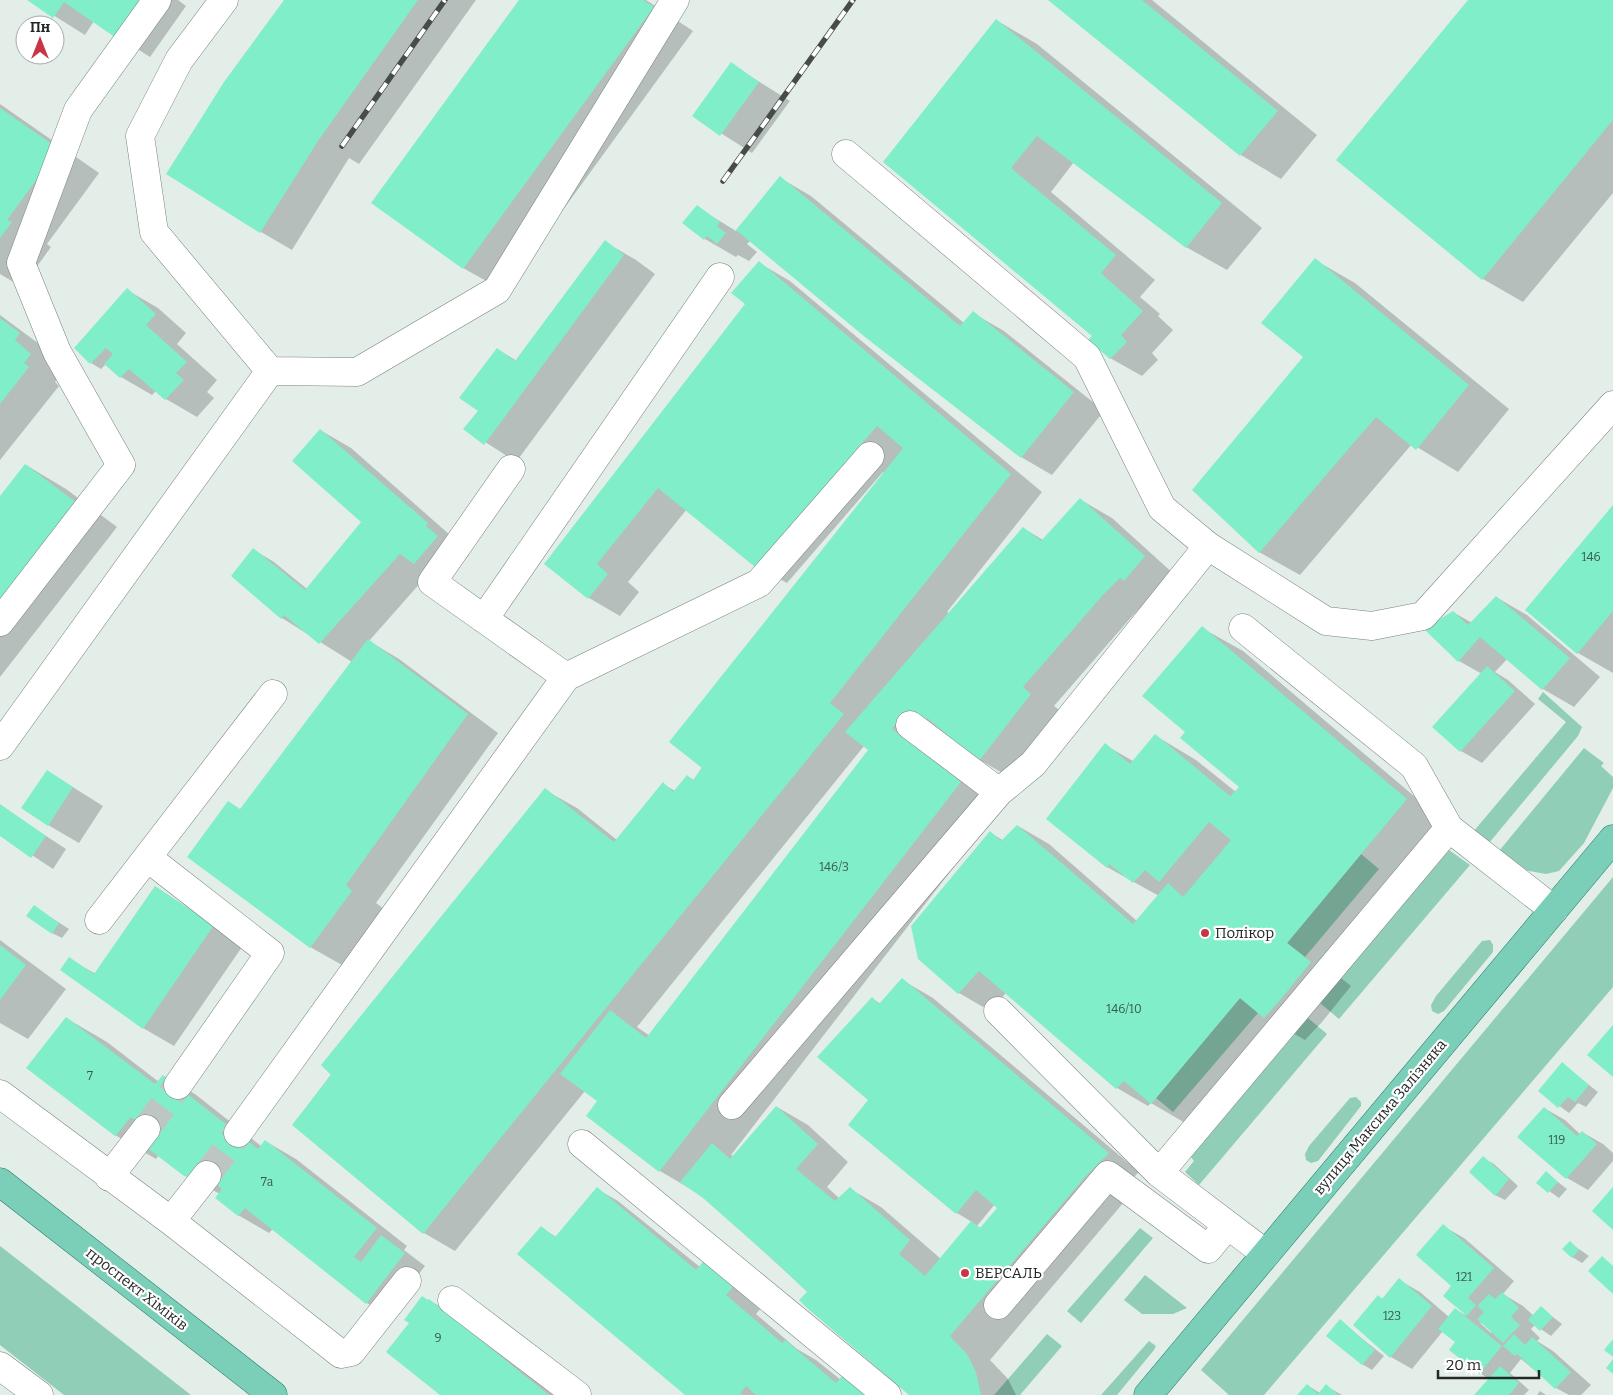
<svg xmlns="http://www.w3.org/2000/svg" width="1613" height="1395" viewBox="0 0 1613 1395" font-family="Bitter,serif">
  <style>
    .green { fill: #91ceb7 }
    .shadow { fill: #0003; fill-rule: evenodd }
    .building { fill: #80eec8 }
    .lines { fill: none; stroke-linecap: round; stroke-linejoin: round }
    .minor-tunnel { stroke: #bdc6c2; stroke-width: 28; stroke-dasharray: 28 14; stroke-linecap: butt }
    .minor-casing { stroke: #79827e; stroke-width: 29 }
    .major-casing { stroke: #237e66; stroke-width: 29 }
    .minor { stroke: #fff; stroke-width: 28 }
    .major { stroke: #7bceb8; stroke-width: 28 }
    .rail-casing { stroke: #474c49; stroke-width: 5.5 }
    .rail { stroke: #fff; stroke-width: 4; stroke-dasharray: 11; stroke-linecap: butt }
    .poi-dot { fill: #c63647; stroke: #fff; stroke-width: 2 }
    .labels { text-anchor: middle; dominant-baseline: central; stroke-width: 4.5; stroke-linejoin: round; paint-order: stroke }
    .number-label { font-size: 12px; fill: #3b5a4e }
    .poi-label { font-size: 15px; fill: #242826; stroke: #fff; text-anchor: start }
    .street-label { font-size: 15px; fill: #242826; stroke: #fff }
  </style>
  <rect width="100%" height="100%" fill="#e3eee9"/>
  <!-- green -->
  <path class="green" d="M 1543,692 L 1582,727 L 1578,736 L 1489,843 L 1473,832 L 1566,722 L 1538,699 Z
    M 1584,748 L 1604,763 L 1601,766 L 1613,777 L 1613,788 L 1584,843 L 1559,871 L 1546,874 L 1524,870 L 1499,851 Z
    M 1449,850 L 1470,865 L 1339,1019 L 1320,1003 Z
    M 1361,854 L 1379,869 L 1305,957 L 1287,943 Z
    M 1613,877 L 1613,987 L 1264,1395 L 1229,1395 L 1201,1370 Z
    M 1490,940 L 1493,945 L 1493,952 L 1444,1011 L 1438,1014 L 1432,1011 L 1431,1005 L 1436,996 L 1482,941 Z
    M 1240,998 L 1258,1013 L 1173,1112 L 1156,1098 Z
    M 1308,1018 L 1327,1034 L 1199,1185 L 1185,1172 L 1194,1161 L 1191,1157 Z
    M 1356,1097 L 1361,1102 L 1361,1106 L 1318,1161 L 1311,1163 L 1306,1160 L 1305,1154 L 1309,1146 L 1350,1098 Z
    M 1140,1228 L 1153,1238 L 1081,1323 L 1067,1311 Z
    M 0,1246 L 4,1249 L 191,1395 L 64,1395 L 0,1345 Z
    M 1145,1275 L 1187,1308 L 1173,1314 L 1142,1314 L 1124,1300 Z
    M 1047,1334 L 1062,1346 L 1020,1395 L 994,1395 Z
    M 1149,1341 L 1156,1346 L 1154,1350 L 1117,1395 L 1101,1395 Z"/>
  <!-- shadow -->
  <path class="shadow" d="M 29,0 L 178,0 L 186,6 L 150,57 L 94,21 L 85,35 Z
    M 285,0 L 476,0 L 359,164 L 349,158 L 292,250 L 261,232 Z
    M 521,0 L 646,0 L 693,31 L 504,291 L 463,268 Z
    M 1050,0 L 1152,0 L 1317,135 L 1281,179 L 1241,155 Z
    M 1469,0 L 1613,0 L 1613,193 L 1523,302 L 1483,279 L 1338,160 Z
    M 996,20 L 1037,44 L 1262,228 L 1227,270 L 1186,247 L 1074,162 L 1051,192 L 1155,280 L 1140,297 L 1160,314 L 1158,316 L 1173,330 L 1152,353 L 1158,360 L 1142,376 L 1110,358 L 1094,336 L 885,162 Z
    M 731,64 L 790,101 L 752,153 L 694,116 Z
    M 0,104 L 99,173 L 47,244 L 51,247 L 22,287 L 0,274 Z
    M 780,178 L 811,196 L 964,323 L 973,313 L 1004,331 L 1104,411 L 1052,475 L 1021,457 L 751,240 L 747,244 L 757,252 L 749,261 L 738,255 L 736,257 L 705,239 L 683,223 L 697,207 L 736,231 Z
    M 605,242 L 636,260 L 655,274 L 516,462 L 465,429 L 479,411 L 497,349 L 517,361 Z
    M 1315,260 L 1355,283 L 1509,409 L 1458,472 L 1412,444 L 1300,575 L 1259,552 L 1305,357 Z
    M 759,263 L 790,281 L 1042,492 L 947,612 L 949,613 L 1023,528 L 1043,540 L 1081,500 L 1112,518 L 1175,575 L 1134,614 L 1054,706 L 1062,712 L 1011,778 L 980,760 L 954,739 L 953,741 L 1001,806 L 731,1155 L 733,1156 L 777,1107 L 808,1125 L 848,1162 L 827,1187 L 839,1198 L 850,1189 L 881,1207 L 941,1259 L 972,1222 L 957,1213 L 850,1124 L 874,1105 L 873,999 L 881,1004 L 902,980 L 933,998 L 1139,1172 L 1116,1195 L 1124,1202 L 990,1360 L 1008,1379 L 1016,1395 L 911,1395 L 808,1292 L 704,1197 L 660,1171 L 588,1116 L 599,1101 L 585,1091 L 455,1251 L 424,1233 L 293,1125 L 545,790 L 577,808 L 617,840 L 663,784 L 675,791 L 687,776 L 694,780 L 885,474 L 883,472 L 787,583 L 756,566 L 687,509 L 628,582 L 639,592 L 620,616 L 589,598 L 545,564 L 747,304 ZM 864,746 L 870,750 L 650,1036 L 637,1027 ZM 995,1204 L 999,1208 L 981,1228 L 977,1226 Z
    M 127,290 L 158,308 L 186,333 L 177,344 L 217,380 L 207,392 L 214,398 L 197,417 L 166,399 L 156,391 L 152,395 L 121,377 L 106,364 L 101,369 L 91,363 Z
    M 0,315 L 50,352 L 45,359 L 61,373 L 55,382 L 59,386 L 0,460 Z
    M 320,430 L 351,448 L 458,542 L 456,544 L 469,555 L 446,581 L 430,572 L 369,641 L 399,659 L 498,733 L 376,903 L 392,915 L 351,970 L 310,947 L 241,810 L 352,662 L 282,618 L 232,575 L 254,550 L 274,562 L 307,589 L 362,522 Z
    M 26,465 L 66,489 L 117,527 L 0,677 L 0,498 Z
    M 1613,507 L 1613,673 L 1578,653 Z
    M 1496,597 L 1527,615 L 1600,677 L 1574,707 L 1543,689 L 1508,658 L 1495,672 L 1508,680 L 1535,704 L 1482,763 L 1461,751 L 1434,727 L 1482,674 L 1459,661 L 1453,612 L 1472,623 Z
    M 1202,628 L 1243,651 L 1447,824 L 1327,967 L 1351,986 L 1322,1022 L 1305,1040 L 1277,1024 L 1192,1127 L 1151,1103 L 1148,1106 L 1117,1088 L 1006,993 L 990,1011 L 959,993 L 919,958 L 991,833 L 1004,841 L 1018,826 L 1049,844 L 1137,921 L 1159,896 L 1107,867 L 1048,819 L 1105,745 L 1133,761 L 1156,736 L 1196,760 L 1236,792 L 1241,786 L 1187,732 Z
    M 47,771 L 103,806 L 79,843 L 48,825 Z
    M 0,806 L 66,849 L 53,869 L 0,834 Z
    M 155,887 L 244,944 L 174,1046 L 143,1028 L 69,959 L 96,974 Z
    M 44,913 L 69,929 L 62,938 L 52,933 Z
    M 0,940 L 66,989 L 28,1039 L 0,1023 Z
    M 66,1018 L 107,1042 L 159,1082 L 163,1076 L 195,1094 L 261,1146 L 265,1141 L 296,1159 L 407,1246 L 404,1250 L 425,1266 L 387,1315 L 367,1303 L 273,1229 L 269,1233 L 238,1215 L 220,1194 L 184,1175 L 159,1155 L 156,1159 L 115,1135 Z
    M 1562,1064 L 1598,1092 L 1586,1107 L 1578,1103 L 1569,1113 L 1539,1091 Z
    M 1544,1108 L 1565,1120 L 1580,1134 L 1582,1132 L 1603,1144 L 1613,1153 L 1613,1161 L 1588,1190 L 1567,1178 L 1519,1137 Z
    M 1483,1158 L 1494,1164 L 1518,1186 L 1505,1200 L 1495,1195 Z
    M 1546,1173 L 1567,1189 L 1559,1198 L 1538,1183 Z
    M 597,1189 L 618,1201 L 700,1267 L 767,1301 L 756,1314 L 797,1349 L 816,1360 L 841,1380 L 874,1395 L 687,1395 L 541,1227 L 556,1237 Z
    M 1443,1226 L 1464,1238 L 1514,1281 L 1503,1294 L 1523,1306 L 1534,1316 L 1541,1308 L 1562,1324 L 1551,1336 L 1535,1325 L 1531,1329 L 1540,1338 L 1537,1341 L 1553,1351 L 1591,1385 L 1581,1395 L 1569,1395 L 1556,1388 L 1521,1359 L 1510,1373 L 1529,1390 L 1524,1395 L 1477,1395 L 1490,1379 L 1479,1373 L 1457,1342 L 1443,1331 L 1412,1369 L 1391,1357 L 1354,1325 L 1378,1297 L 1383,1299 L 1399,1280 L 1420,1292 L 1449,1317 L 1455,1309 L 1465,1315 L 1453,1286 ZM 1479,1322 L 1485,1325 L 1492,1331 L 1491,1333 Z
    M 1570,1243 L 1589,1256 L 1582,1263 L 1572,1257 Z
    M 429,1300 L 450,1312 L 553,1395 L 442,1395 Z
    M 1340,1321 L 1384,1356 L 1372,1370 L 1362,1364 Z
    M 1307,1385 L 1320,1393 L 1326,1386 L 1342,1395 L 1298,1395 Z
    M 1540,1391 L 1546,1395 L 1537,1395 Z"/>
  <!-- building -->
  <path class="building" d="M 27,0 L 147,0 L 119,40 L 64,2 L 53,18 Z
    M 284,0 L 418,0 L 318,141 L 260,233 L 166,174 L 224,82 Z
    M 519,0 L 643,0 L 654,7 L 463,269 L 371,203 Z
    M 1048,0 L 1142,0 L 1278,111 L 1240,156 Z
    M 1468,0 L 1613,0 L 1613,120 L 1482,280 L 1336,160 Z
    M 996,19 L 1222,203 L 1186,248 L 1037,136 L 1011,168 L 1116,255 L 1101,273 L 1143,311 L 1121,335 L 1127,342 L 1110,359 L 1088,340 L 1092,336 L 883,162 Z
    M 731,62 L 759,82 L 720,136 L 692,116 Z
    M 0,108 L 59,149 L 7,220 L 12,222 L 0,238 Z
    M 780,176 L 960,326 L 973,311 L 1074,392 L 1021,458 L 865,337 L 736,230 Z
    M 697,205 L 720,222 L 717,226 L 726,233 L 717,244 L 707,236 L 704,240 L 682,223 Z
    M 605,240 L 624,255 L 484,445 L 463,429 L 478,411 L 459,398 L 497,348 L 515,361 Z
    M 1315,258 L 1469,385 L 1416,450 L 1376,417 L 1259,553 L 1192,490 L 1303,357 L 1261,323 Z
    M 759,261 L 1011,474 L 830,703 L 844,714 L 423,1234 L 292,1125 L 331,1075 L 321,1065 L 545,788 L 614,842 L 663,782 L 673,792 L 687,775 L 693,780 L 702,768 L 669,742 L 903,448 L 877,426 L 755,567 L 658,488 L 597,564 L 608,574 L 588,599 L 544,564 L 745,304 L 731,293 Z
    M 127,288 L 156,314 L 146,325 L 187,362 L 176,373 L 184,380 L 165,400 L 129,369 L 120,378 L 104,364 L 113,354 L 106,348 L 90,364 L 74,348 Z
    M 0,318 L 20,333 L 15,340 L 31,354 L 24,363 L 29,367 L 0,404 Z
    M 320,429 L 428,523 L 426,526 L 438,536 L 414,564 L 400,554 L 319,644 L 284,615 L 281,619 L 231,576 L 253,548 L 305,590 L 361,522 L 292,461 Z
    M 25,464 L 77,503 L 0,602 L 0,496 Z
    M 1080,498 L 1145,556 L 1124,581 L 1120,578 L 1102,596 L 1023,687 L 1031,694 L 979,761 L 927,718 L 921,724 L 907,710 L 892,729 L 961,782 L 659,1172 L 586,1116 L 597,1101 L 560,1074 L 610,1010 L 646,1038 L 868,750 L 845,732 L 1023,527 L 1041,541 Z
    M 1613,505 L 1613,611 L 1577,654 L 1525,610 Z
    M 1496,596 L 1570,658 L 1542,690 L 1480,637 L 1458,662 L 1424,629 L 1453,611 L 1468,625 Z
    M 1202,626 L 1407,799 L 1287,943 L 1311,962 L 1281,999 L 1264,1018 L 1240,998 L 1151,1104 L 1124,1081 L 1116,1089 L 979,971 L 958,994 L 918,959 L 911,926 L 990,831 L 1001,841 L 1017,825 L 1133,924 L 1168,883 L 1183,897 L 1231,840 L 1209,822 L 1159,882 L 1145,870 L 1133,883 L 1109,864 L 1107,868 L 1046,819 L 1105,743 L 1130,764 L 1155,734 L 1230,796 L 1239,787 L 1180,738 L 1185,732 L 1142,696 Z
    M 368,639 L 468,714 L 346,885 L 352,891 L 310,948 L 187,857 L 228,801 L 240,809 Z
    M 1487,666 L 1515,691 L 1460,752 L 1432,727 Z
    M 47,770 L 73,787 L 48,826 L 21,808 Z
    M 0,804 L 46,836 L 31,858 L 0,836 Z
    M 155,886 L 214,925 L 143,1029 L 60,970 L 69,957 L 94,974 Z
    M 34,905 L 59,923 L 52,934 L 26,916 Z
    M 0,945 L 26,965 L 0,1000 Z
    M 902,978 L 1109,1153 L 1084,1178 L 950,1336 L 967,1354 L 976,1372 L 981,1395 L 909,1395 L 808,1309 L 799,1300 L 807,1292 L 780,1266 L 703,1198 L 680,1182 L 712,1143 L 730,1159 L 776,1106 L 818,1144 L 796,1169 L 835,1201 L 850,1187 L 910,1240 L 899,1254 L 925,1276 L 971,1221 L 980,1228 L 997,1208 L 976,1190 L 956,1214 L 848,1125 L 868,1100 L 817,1057 L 872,997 L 879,1004 Z
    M 66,1017 L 155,1084 L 163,1075 L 258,1149 L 265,1140 L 377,1228 L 354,1257 L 361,1262 L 381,1235 L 405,1253 L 366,1304 L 245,1208 L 238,1216 L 215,1198 L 222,1189 L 207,1175 L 194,1178 L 184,1176 L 146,1147 L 155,1136 L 131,1117 L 115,1136 L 26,1068 Z
    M 1613,1025 L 1613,1077 L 1587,1055 Z
    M 1562,1062 L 1589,1085 L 1575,1102 L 1568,1097 L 1558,1108 L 1538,1091 Z
    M 1544,1107 L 1577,1136 L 1582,1131 L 1597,1144 L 1566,1179 L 1517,1137 Z
    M 1483,1156 L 1509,1179 L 1495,1196 L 1469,1172 Z
    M 1546,1171 L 1558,1182 L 1548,1193 L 1536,1183 Z
    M 597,1187 L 696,1270 L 707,1257 L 737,1282 L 726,1295 L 782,1343 L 785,1340 L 836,1383 L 843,1375 L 867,1395 L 756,1395 L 746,1386 L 740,1393 L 743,1395 L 685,1395 L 517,1254 L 541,1226 L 555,1237 Z
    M 1613,1187 L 1613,1230 L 1592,1211 Z
    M 1443,1224 L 1494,1268 L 1468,1298 L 1476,1305 L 1467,1316 L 1443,1296 L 1451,1286 L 1416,1255 Z
    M 1570,1241 L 1579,1250 L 1572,1258 L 1562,1249 Z
    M 1602,1256 L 1613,1266 L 1613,1294 L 1588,1271 Z
    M 1399,1278 L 1432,1306 L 1390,1358 L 1353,1325 L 1378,1295 L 1382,1299 Z
    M 1502,1292 L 1519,1308 L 1511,1317 L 1520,1325 L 1503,1343 L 1477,1319 L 1484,1312 L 1477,1306 L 1489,1294 L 1495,1299 Z
    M 422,1296 L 428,1300 L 429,1299 L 549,1395 L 440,1395 L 386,1352 L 409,1323 L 404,1320 Z
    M 1541,1306 L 1553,1317 L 1540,1331 L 1528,1320 Z
    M 1455,1308 L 1502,1346 L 1479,1374 L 1449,1350 L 1455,1342 L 1438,1329 Z
    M 1340,1319 L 1375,1350 L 1362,1365 L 1326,1336 Z
    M 1514,1334 L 1525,1345 L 1532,1337 L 1571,1372 L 1555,1389 L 1517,1354 L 1515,1356 L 1503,1346 Z
    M 1613,1339 L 1613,1357 L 1604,1350 Z
    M 1613,1359 L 1613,1374 L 1606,1368 Z
    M 1500,1366 L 1519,1383 L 1509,1395 L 1474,1395 Z
    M 1307,1384 L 1318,1394 L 1326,1384 L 1338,1395 L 1297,1395 Z"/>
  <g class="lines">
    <!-- minor-tunnel -->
    <path class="minor-tunnel" d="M 146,1129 L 178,1085
      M 207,1175 L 238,1133"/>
    <defs>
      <path id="minor" d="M 224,0 L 179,60 L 140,136 L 154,232 L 270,371 L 357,372 L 497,290 L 675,0
        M 846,154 L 1087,357 L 1162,508 L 1208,546 L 1326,621 L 1372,626 L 1423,616 L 1613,405
        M 511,469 L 432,582 L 566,677
        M 484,619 L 720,277
        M 0,622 L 121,465 L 57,352 L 21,263 L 78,110 L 157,0
        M 1243,628 L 1414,766 L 1449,828 L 1554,910
        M 910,725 L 999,792
        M 0,746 L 270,371
        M 148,858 L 270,953 L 178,1085
        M 99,920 L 273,694
        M 998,1011 L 1159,1173 L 1266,1254
        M 0,1094 L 171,1221 L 341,1354 L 351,1352 L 407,1281
        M 732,1105 L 999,792 L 1033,764 L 1208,546
        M 238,1133 L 566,677 L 759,583 L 870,456
        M 582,1144 L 887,1395
        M 1159,1173 L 1449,828
        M 109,1177 L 146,1129
        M 171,1221 L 207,1175
        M 452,1300 L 577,1395
        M 998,1305 L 1108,1175 L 1208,1249 L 1227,1226
        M 0,1366 L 39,1395"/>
      <path id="major" d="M 0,1182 L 273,1395
        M 1148,1395 L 1613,839"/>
    </defs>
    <!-- minor casing -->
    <use href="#minor" class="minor-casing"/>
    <!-- major casing -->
    <use href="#major" class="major-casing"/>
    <!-- minor -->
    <use href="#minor" class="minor"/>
    <!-- major -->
    <use href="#major" class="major"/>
    <defs>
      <path id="rail" d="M 342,146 L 445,0
        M 723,181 L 853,0"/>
    </defs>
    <!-- rail casing -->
    <use href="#rail" class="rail-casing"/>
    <!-- rail -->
    <use href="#rail" class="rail"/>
  </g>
  <!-- markers -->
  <g class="poi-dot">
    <circle cx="1205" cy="933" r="5"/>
    <circle cx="965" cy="1273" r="5"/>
  </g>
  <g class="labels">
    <!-- number labels -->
    <g class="number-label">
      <text x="1591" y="557">146</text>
      <text x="834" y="867">146/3</text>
      <text x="1124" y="1009">146/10</text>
      <text x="90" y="1076">7</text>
      <text x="1557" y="1140">119</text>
      <text x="267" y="1182">7а</text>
      <text x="1464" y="1277">121</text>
      <text x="1392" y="1316">123</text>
      <text x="438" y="1338">9</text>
    </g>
    <!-- poi labels -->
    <g class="poi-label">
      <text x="1215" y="933">Полікор</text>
      <text x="975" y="1273">ВЕРСАЛЬ</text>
    </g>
    <!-- street labels -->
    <g class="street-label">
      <text transform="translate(1380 1117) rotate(-50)">вулиця Максима Залізняка</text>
      <text transform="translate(137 1289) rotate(38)">проспект Хіміків</text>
    </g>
  </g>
  <!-- north arrow -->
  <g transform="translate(40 40)"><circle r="24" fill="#ffffff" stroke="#a7a9a8"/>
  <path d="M0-4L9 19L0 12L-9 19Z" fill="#c63647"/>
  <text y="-8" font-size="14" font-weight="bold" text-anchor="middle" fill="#242826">Пн</text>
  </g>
  <!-- scale -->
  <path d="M1438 1370v8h101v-8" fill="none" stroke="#242826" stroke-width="2.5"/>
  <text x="1446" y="1370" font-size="15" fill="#242826" stroke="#ffffff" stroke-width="4" paint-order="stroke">20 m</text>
</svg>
